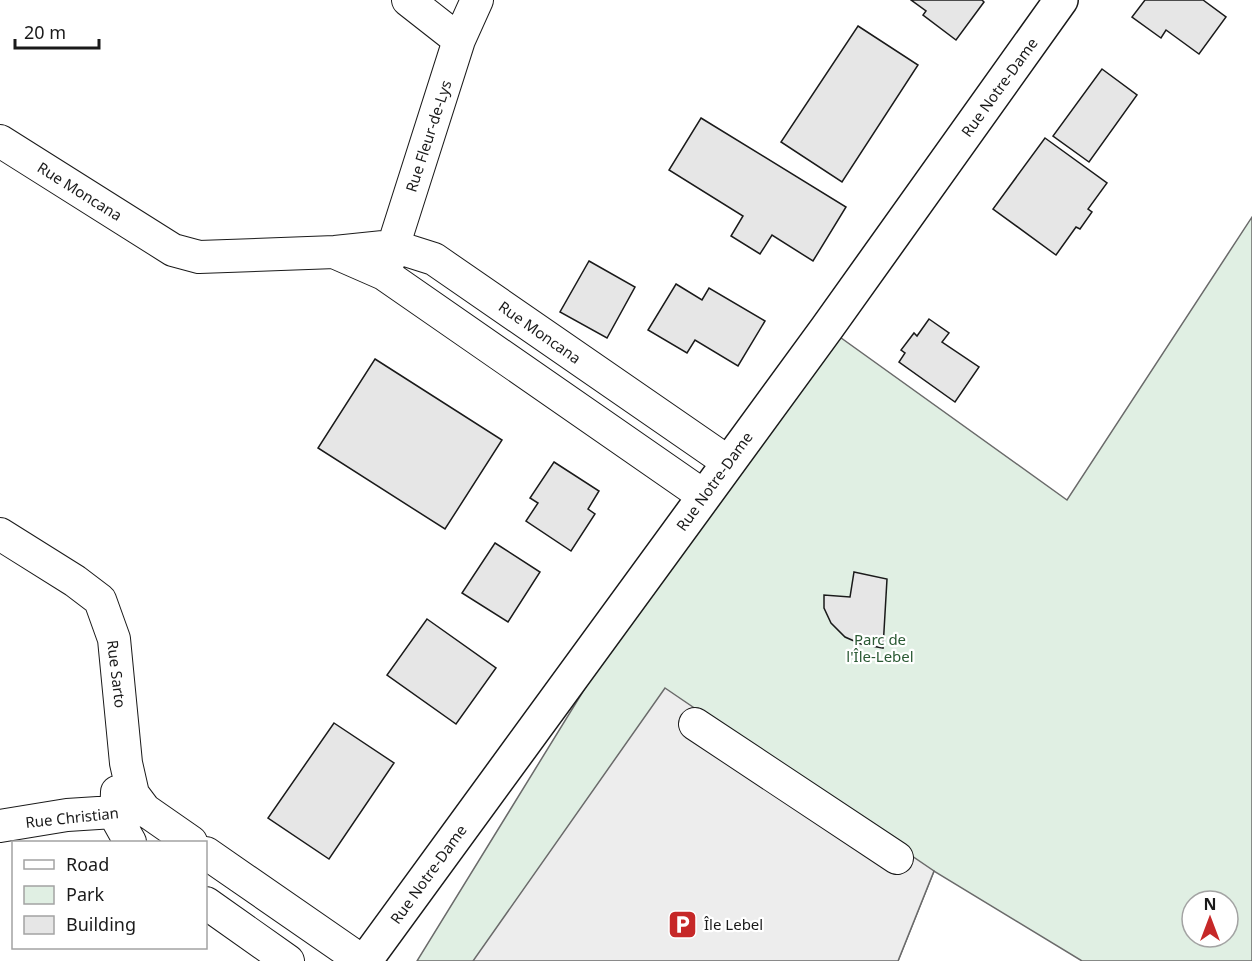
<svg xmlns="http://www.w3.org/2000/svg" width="1252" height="961" viewBox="0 0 1252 961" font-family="'Noto Sans',sans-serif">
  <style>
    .green { fill: #e0efe3; stroke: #6a6a6a; stroke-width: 1.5; fill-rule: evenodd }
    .parking { fill: #ededed; stroke: #6a6a6a; stroke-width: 1.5 }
    .building { fill: #e6e6e6; stroke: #1a1a1a; stroke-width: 1.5 }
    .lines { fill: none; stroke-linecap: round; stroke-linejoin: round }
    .minor-casing { stroke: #1a1a1a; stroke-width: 34 }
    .major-casing { stroke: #1a1a1a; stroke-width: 36 }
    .minor { stroke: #fff; stroke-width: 32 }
    .major { stroke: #fff; stroke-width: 33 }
    .labels { text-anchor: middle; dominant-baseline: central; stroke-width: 4.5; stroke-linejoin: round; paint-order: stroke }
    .street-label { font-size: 15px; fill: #1a1a1a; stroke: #fff }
    .park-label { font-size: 15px; fill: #2b5a34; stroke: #fff }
    .poi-label { font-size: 15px; fill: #1a1a1a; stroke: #fff; text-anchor: start }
  </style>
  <rect width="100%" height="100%" fill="#fff"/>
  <!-- green -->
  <path class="green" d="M 1252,217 L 1252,961 L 1082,961 L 934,871 L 898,961 L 417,961 L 611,646 L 830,330 L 1067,500 ZM 1192,901 L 1228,901 L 1228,937 L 1192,937 Z"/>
  <!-- parking -->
  <path class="parking" d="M 665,688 L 934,871 L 898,961 L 473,961 Z"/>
  <!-- building -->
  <path class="building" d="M 911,0 L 982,0 L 984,2 L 956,40 L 923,15 L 926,11 Z
    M 1145,0 L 1203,0 L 1226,17 L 1199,54 L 1166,30 L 1161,38 L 1132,17 Z
    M 858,26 L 918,65 L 842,182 L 781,142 Z
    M 1102,69 L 1137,95 L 1089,162 L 1053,136 Z
    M 701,118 L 846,207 L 813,261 L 772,235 L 760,254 L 731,236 L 743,216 L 669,170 Z
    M 1045,138 L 1107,183 L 1088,209 L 1092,212 L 1080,229 L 1076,227 L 1056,255 L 993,209 Z
    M 589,261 L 635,287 L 607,338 L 560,312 Z
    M 676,284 L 702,300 L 709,288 L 765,321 L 738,366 L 695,340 L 687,353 L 648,330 Z
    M 929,319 L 949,333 L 942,342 L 979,367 L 955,402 L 899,362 L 905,353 L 901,350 L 914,333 L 917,336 Z
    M 375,359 L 502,440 L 445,529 L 318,448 Z
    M 554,462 L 599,491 L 588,509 L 595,514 L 571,551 L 526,521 L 538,503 L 530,498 Z
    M 495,543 L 540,572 L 508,622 L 462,593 Z
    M 854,572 L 887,579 L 883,648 L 861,644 L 845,637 L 831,623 L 824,608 L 824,595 L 850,597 Z
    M 427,619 L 496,668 L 456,724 L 387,675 Z
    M 334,723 L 394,763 L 329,859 L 268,818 Z"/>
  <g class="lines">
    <defs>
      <path id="minor" d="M 408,0 L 459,40
        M 0,141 L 173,250 L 199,257 L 335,252 L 393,246 L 434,259 L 728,462
        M 336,253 L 384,274 L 704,496
        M 387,266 L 459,40 L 477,0
        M 0,534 L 75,581 L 100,600 L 114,639 L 126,763 L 133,794 L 145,810 L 191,842
        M 695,724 L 897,858
        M 117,792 L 116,817 L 130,842
        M 0,826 L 67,815 L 145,810
        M 206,853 L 362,961
        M 206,903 L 288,961"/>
      <path id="major" d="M 365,961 L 827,328 L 1061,0"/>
    </defs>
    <!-- minor casing -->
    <use href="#minor" class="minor-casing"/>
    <!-- major casing -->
    <use href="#major" class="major-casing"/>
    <!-- minor -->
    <use href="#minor" class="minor"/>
    <!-- major -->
    <use href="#major" class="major"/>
  </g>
  <!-- icons -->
  <defs>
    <symbol id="parking-square" viewBox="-11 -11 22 22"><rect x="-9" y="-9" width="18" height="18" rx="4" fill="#c62828" stroke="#fff"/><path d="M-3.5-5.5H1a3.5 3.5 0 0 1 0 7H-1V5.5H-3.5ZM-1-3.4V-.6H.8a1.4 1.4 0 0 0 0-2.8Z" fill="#fff"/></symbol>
  </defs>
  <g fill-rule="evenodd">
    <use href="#parking-square" x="666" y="908" width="33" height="33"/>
  </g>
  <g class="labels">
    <!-- street labels -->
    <g class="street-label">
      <text transform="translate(999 87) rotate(-54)">Rue Notre-Dame</text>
      <text transform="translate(428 136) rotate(-72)">Rue Fleur-de-Lys</text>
      <text transform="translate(80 191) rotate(32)">Rue Moncana</text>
      <text transform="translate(540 332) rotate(35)">Rue Moncana</text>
      <text transform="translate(714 481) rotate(-54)">Rue Notre-Dame</text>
      <text transform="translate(117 674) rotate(83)">Rue Sarto</text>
      <text transform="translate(72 817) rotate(-6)">Rue Christian</text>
      <text transform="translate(428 874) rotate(-54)">Rue Notre-Dame</text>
    </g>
    <!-- park labels -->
    <g class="park-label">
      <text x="880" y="639">Parc de<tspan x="880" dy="17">l'Île-Lebel</tspan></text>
    </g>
    <!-- poi labels -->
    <g class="poi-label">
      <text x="704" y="924">Île Lebel</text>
    </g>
  </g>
  <!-- legend -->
  <rect x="12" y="841" width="195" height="108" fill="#ffffff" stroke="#a3a3a3" stroke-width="1.5"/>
  <rect x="24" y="860" width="30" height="9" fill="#ffffff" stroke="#a3a3a3" stroke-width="1.5"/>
  <text x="66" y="871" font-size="18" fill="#1a1a1a">Road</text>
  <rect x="24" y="886" width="30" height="18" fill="#e0efe3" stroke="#a3a3a3" stroke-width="1.5"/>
  <text x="66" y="901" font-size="18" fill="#1a1a1a">Park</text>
  <rect x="24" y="916" width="30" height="18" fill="#e6e6e6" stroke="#a3a3a3" stroke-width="1.5"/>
  <text x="66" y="931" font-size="18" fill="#1a1a1a">Building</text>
  <!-- north arrow -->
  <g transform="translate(1210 919)"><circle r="28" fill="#ffffff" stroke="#a3a3a3" stroke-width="1.5"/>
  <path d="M0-4.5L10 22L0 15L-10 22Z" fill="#c62828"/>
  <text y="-9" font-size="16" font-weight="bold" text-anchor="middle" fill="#1a1a1a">N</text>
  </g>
  <!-- scale -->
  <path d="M15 39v9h84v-9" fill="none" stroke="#1a1a1a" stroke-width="3"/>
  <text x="24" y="39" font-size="18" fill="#1a1a1a" stroke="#ffffff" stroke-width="4.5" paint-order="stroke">20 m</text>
</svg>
